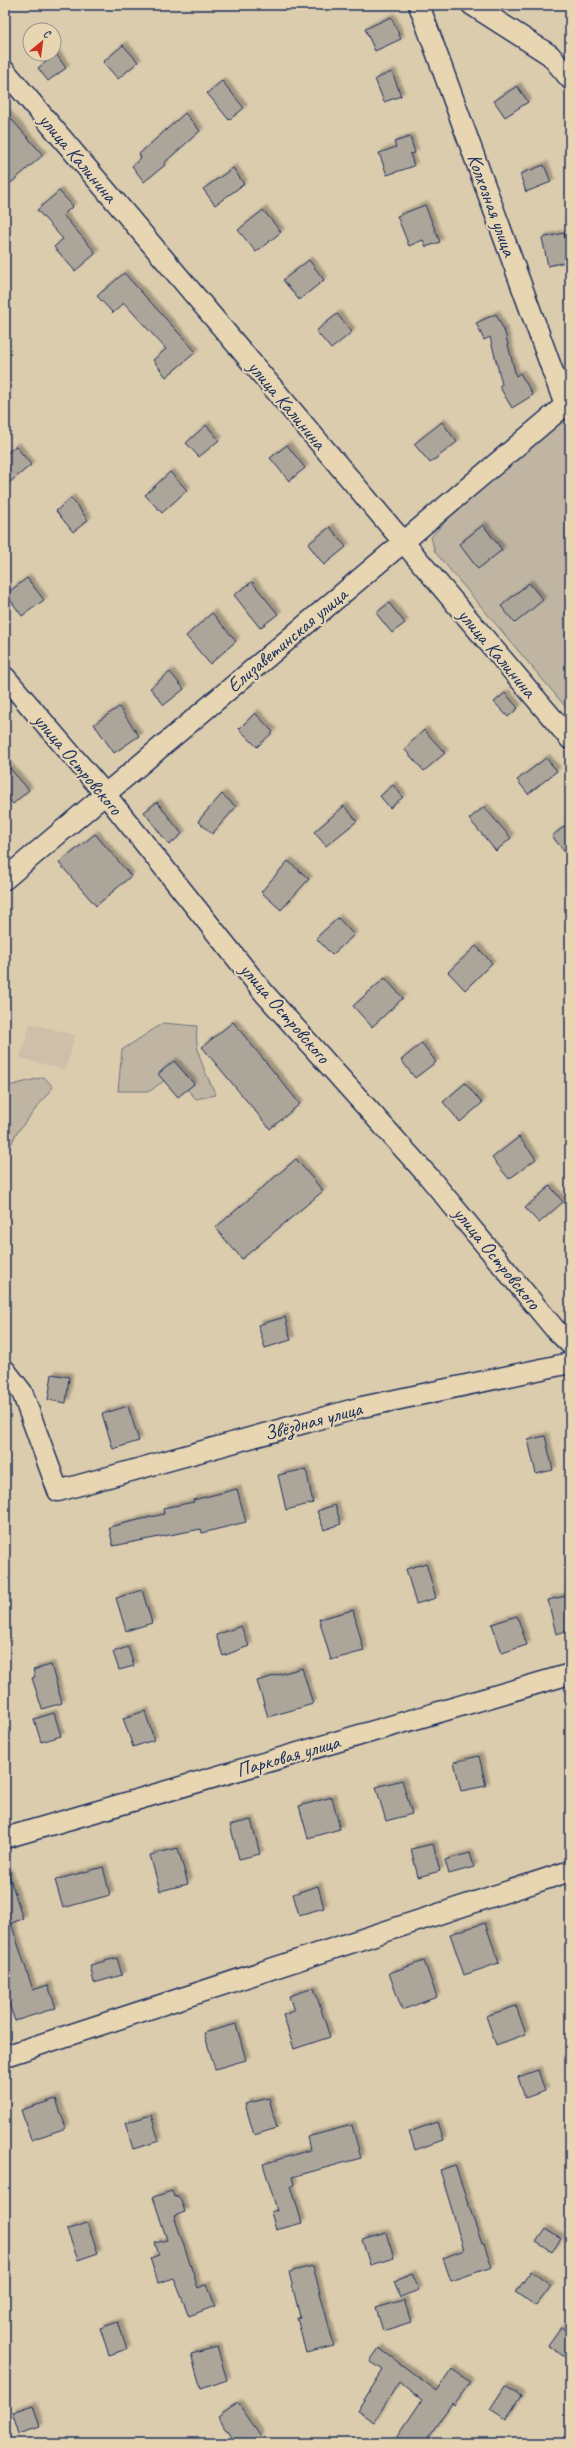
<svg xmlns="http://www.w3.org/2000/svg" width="575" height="2448" viewBox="0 0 575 2448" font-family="Caveat,sans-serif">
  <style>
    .built { fill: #cec0a8 }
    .green { fill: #bfb5a2; stroke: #6d7280 }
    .building { fill: #aca59a; stroke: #1b2f5e; filter: url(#shadow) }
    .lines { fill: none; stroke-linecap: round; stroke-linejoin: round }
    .minor-casing { stroke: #1b2f5e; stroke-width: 23 }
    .minor { stroke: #e8d6b3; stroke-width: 20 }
    .labels { text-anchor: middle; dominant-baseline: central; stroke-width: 4; stroke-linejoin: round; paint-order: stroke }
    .street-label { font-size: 20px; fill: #1b2f5e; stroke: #e8d6b3 }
  </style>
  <defs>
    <filter id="shadow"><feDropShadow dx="3.5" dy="-3.5" stdDeviation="1" flood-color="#0004"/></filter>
  </defs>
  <rect width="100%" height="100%" fill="#dcccae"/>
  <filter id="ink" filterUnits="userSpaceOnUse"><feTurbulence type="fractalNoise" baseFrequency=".025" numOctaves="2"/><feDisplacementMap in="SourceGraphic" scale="8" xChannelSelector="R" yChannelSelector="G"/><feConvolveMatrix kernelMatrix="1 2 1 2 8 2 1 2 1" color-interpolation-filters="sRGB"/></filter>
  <g filter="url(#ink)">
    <!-- built -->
    <path class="built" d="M 30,1023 L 75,1035 L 66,1070 L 20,1058 Z"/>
    <!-- green -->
    <path class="green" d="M 570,412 L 570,712 L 435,552 L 431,537 L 457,509 Z
      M 163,1023 L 197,1026 C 194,1051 205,1072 216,1095 L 196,1099 L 173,1074 L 150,1091 L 118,1091 L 122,1050 Z
      M 44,1077 L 53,1087 L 16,1134 L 5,1157 L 5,1093 L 9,1086 Z"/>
    <!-- building -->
    <path class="building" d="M 391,17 L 401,39 L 375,51 L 365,29 Z
      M 123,45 L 138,62 L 118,79 L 103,62 Z
      M 56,54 L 66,68 L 48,81 L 38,68 Z
      M 392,72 L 401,96 L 384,102 L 375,79 Z
      M 222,81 L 244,108 L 229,120 L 207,93 Z
      M 517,86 L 528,102 L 505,117 L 494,101 Z
      M 5,112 L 43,155 L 5,188 Z
      M 185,113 L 200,131 L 164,163 L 165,165 L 144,182 L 132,166 L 141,158 L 139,154 Z
      M 410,137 L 415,153 L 410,154 L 414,166 L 387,175 L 379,153 L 396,147 L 394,142 Z
      M 544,165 L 551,182 L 526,192 L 520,174 Z
      M 233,168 L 244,184 L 215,205 L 203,189 Z
      M 59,191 L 73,206 L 63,215 L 96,253 L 75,271 L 54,247 L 63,239 L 37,210 Z
      M 425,205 L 440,242 L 426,247 L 423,240 L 409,246 L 397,216 Z
      M 263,210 L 281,232 L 256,252 L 238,230 Z
      M 564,233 L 570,261 L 548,266 L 542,238 Z
      M 309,260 L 324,280 L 299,300 L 283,280 Z
      M 124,273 L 196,352 L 166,377 L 153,360 L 166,349 L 124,303 L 113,313 L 97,296 Z
      M 337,314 L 352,332 L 331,349 L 316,331 Z
      M 496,314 L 505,333 L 516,376 L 520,373 L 533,395 L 512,408 L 499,386 L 502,384 L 490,337 L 484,340 L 476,323 Z
      M 442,422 L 457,442 L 430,463 L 414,444 Z
      M 206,425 L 219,440 L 199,457 L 186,443 Z
      M 287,445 L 305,468 L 289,481 L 270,458 Z
      M 16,446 L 31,465 L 5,486 L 5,455 Z
      M 170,472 L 187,490 L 162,513 L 145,495 Z
      M 71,498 L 88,520 L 73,532 L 56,511 Z
      M 483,525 L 502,550 L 478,569 L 459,544 Z
      M 330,527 L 346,547 L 324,565 L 308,544 Z
      M 27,578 L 44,600 L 22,616 L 6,594 Z
      M 252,582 L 278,614 L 260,628 L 234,595 Z
      M 529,583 L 543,600 L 515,623 L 501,606 Z
      M 389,603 L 405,623 L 392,633 L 376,613 Z
      M 212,613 L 236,641 L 210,664 L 186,636 Z
      M 170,672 L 184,689 L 164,705 L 150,688 Z
      M 505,693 L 518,708 L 508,717 L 494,702 Z
      M 119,707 L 139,736 L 114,753 L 94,724 Z
      M 255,713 L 273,732 L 257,747 L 239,729 Z
      M 424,730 L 445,753 L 424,771 L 404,749 Z
      M 546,758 L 557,771 L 528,794 L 517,780 Z
      M 5,763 L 29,790 L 13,804 L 5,795 Z
      M 393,785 L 403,797 L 390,808 L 380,796 Z
      M 222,794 L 236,807 L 212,834 L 198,821 Z
      M 157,802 L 182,834 L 169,845 L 144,812 Z
      M 344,806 L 357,821 L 326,846 L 314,832 Z
      M 484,807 L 511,838 L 496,851 L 469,819 Z
      M 570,822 L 570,859 L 552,836 Z
      M 95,834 L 131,876 L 96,906 L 59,863 Z
      M 288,861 L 309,879 L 281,910 L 261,892 Z
      M 338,918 L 354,935 L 332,955 L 316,938 Z
      M 476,946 L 492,963 L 465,990 L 448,972 Z
      M 385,978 L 403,998 L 372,1027 L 353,1006 Z
      M 233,1022 L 300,1104 L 270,1129 L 202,1047 Z
      M 422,1043 L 436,1062 L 415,1078 L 401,1060 Z
      M 174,1061 L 194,1084 L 178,1097 L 158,1074 Z
      M 465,1083 L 482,1103 L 460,1122 L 443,1102 Z
      M 519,1137 L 536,1159 L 509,1179 L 492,1158 Z
      M 296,1159 L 323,1191 L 242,1259 L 215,1228 Z
      M 550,1186 L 563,1202 L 539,1223 L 525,1208 Z
      M 285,1317 L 291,1340 L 265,1348 L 258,1325 Z
      M 52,1374 L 69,1377 L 66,1403 L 48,1400 Z
      M 128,1406 L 139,1441 L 113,1449 L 102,1414 Z
      M 545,1436 L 553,1470 L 536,1474 L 528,1440 Z
      M 306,1469 L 313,1503 L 286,1510 L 278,1475 Z
      M 237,1489 L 246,1522 L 202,1533 L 201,1529 L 113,1546 L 109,1527 L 164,1514 L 163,1508 L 194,1502 L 193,1500 Z
      M 335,1505 L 341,1524 L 324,1530 L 317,1511 Z
      M 426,1563 L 436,1598 L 416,1604 L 406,1569 Z
      M 142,1590 L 152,1623 L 126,1631 L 116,1598 Z
      M 570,1595 L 570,1630 L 556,1634 L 548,1600 Z
      M 353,1610 L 364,1651 L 331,1660 L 319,1619 Z
      M 517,1616 L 527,1645 L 502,1653 L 492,1624 Z
      M 241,1626 L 249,1646 L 223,1656 L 216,1635 Z
      M 128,1647 L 134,1666 L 119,1670 L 113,1652 Z
      M 51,1665 L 62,1703 L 42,1709 L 32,1678 L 35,1677 L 33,1670 Z
      M 302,1668 L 313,1704 L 268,1717 L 257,1681 Z
      M 145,1711 L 154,1740 L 133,1747 L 123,1718 Z
      M 54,1713 L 61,1736 L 41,1742 L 34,1719 Z
      M 479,1756 L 486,1786 L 461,1791 L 454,1762 Z
      M 402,1780 L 412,1814 L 386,1821 L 376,1787 Z
      M 332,1797 L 340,1829 L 308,1838 L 299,1806 Z
      M 251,1820 L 260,1854 L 239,1859 L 230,1825 Z
      M 433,1844 L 440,1871 L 418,1877 L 411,1849 Z
      M 178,1848 L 188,1884 L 160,1891 L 150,1855 Z
      M 470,1853 L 474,1867 L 449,1874 L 445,1860 Z
      M 103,1867 L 110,1895 L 63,1908 L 55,1880 Z
      M 5,1872 L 8,1872 L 23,1919 L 11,1923 L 33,1990 L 48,1985 L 56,2008 L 15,2021 L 8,2001 L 5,2002 Z
      M 318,1886 L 324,1908 L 299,1915 L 293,1894 Z
      M 485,1923 L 499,1963 L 464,1975 L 450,1934 Z
      M 117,1958 L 122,1975 L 94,1983 L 90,1965 Z
      M 424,1961 L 437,1997 L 402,2010 L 389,1973 Z
      M 314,1988 L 330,2037 L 294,2049 L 283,2015 L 294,2011 L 289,1996 Z
      M 516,2006 L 526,2034 L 496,2045 L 486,2016 Z
      M 236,2024 L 246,2060 L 215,2069 L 204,2033 Z
      M 538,2070 L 545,2091 L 525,2098 L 518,2077 Z
      M 269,2098 L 277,2128 L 254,2135 L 245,2104 Z
      M 56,2099 L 66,2128 L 31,2140 L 21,2110 Z
      M 151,2115 L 159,2141 L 133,2149 L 125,2123 Z
      M 437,2122 L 443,2140 L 415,2150 L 409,2132 Z
      M 352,2125 L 361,2158 L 292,2177 L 294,2185 L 291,2186 L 302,2223 L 276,2230 L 271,2212 L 277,2210 L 263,2164 L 310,2150 L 307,2137 Z
      M 455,2165 L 482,2244 L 484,2244 L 492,2267 L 451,2281 L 443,2258 L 464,2250 L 440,2170 Z
      M 172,2191 L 174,2197 L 178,2196 L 181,2200 L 185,2212 L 174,2216 L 198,2288 L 207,2284 L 215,2306 L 189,2316 L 174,2278 L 158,2283 L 150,2258 L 159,2255 L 155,2243 L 167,2240 L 153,2197 Z
      M 87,2223 L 98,2253 L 78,2260 L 67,2230 Z
      M 545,2229 L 561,2239 L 552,2252 L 536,2242 Z
      M 386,2233 L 394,2258 L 370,2265 L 362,2240 Z
      M 313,2266 L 334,2346 L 306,2353 L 297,2318 L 300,2317 L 289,2272 Z
      M 531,2271 L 551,2286 L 536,2306 L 516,2292 Z
      M 412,2274 L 419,2290 L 400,2297 L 394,2282 Z
      M 404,2300 L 411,2322 L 383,2331 L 376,2308 Z
      M 118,2322 L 127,2349 L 109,2355 L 100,2328 Z
      M 561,2327 L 570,2334 L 570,2361 L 548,2345 Z
      M 217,2347 L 227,2380 L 201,2389 L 191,2354 Z
      M 379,2348 L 437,2391 L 452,2369 L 470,2382 L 454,2405 L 452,2403 L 424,2443 L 405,2443 L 397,2437 L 422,2400 L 399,2382 L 374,2422 L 357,2411 L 383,2370 L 370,2361 Z
      M 505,2386 L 521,2396 L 506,2419 L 490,2409 Z
      M 238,2403 L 261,2436 L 251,2443 L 236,2443 L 218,2417 Z
      M 33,2405 L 40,2427 L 19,2434 L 12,2412 Z"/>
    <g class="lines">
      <defs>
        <path id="minor" d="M 419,5 L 565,405
          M 472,5 L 550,55 L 570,79
          M 5,71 L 570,739
          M 5,677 L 105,794 L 265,994 L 429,1177 L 554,1328 L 570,1344
          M 5,879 L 570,401
          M 5,1370 L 22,1392 L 58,1491 L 362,1407 L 570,1363
          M 5,1838 L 570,1674
          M 5,2056 L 570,1871"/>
      </defs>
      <!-- minor casing -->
      <use href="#minor" class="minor-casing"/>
      <!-- minor -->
      <use href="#minor" class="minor"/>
    </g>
  </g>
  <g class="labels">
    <!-- street labels -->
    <g class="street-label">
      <text transform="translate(78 158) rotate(50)">улица Калинина</text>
      <text transform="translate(492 205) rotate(70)">Колхозная улица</text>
      <text transform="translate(287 405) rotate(50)">улица Калинина</text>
      <text transform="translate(287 640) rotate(-40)">Елизаветинская улица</text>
      <text transform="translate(497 653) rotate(50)">улица Калинина</text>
      <text transform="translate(78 764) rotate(50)">улица Островского</text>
      <text transform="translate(285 1013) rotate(49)">улица Островского</text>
      <text transform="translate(497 1258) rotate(51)">улица Островского</text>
      <text transform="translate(313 1421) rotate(-15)">Звёздная улица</text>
      <text transform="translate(288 1756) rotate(-16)">Парковая улица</text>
    </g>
  </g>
  <!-- margin -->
  <rect width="575" height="2448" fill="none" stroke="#e8d6b3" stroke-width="20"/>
  <rect x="10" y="10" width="555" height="2428" fill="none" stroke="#1b2f5e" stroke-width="1.5" filter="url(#ink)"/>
  <!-- north arrow -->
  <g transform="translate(42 42) rotate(29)"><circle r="19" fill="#e8d6b3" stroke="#969391"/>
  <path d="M0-3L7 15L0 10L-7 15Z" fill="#c8321e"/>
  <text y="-6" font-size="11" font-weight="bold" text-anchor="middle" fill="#1b2f5e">С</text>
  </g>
</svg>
